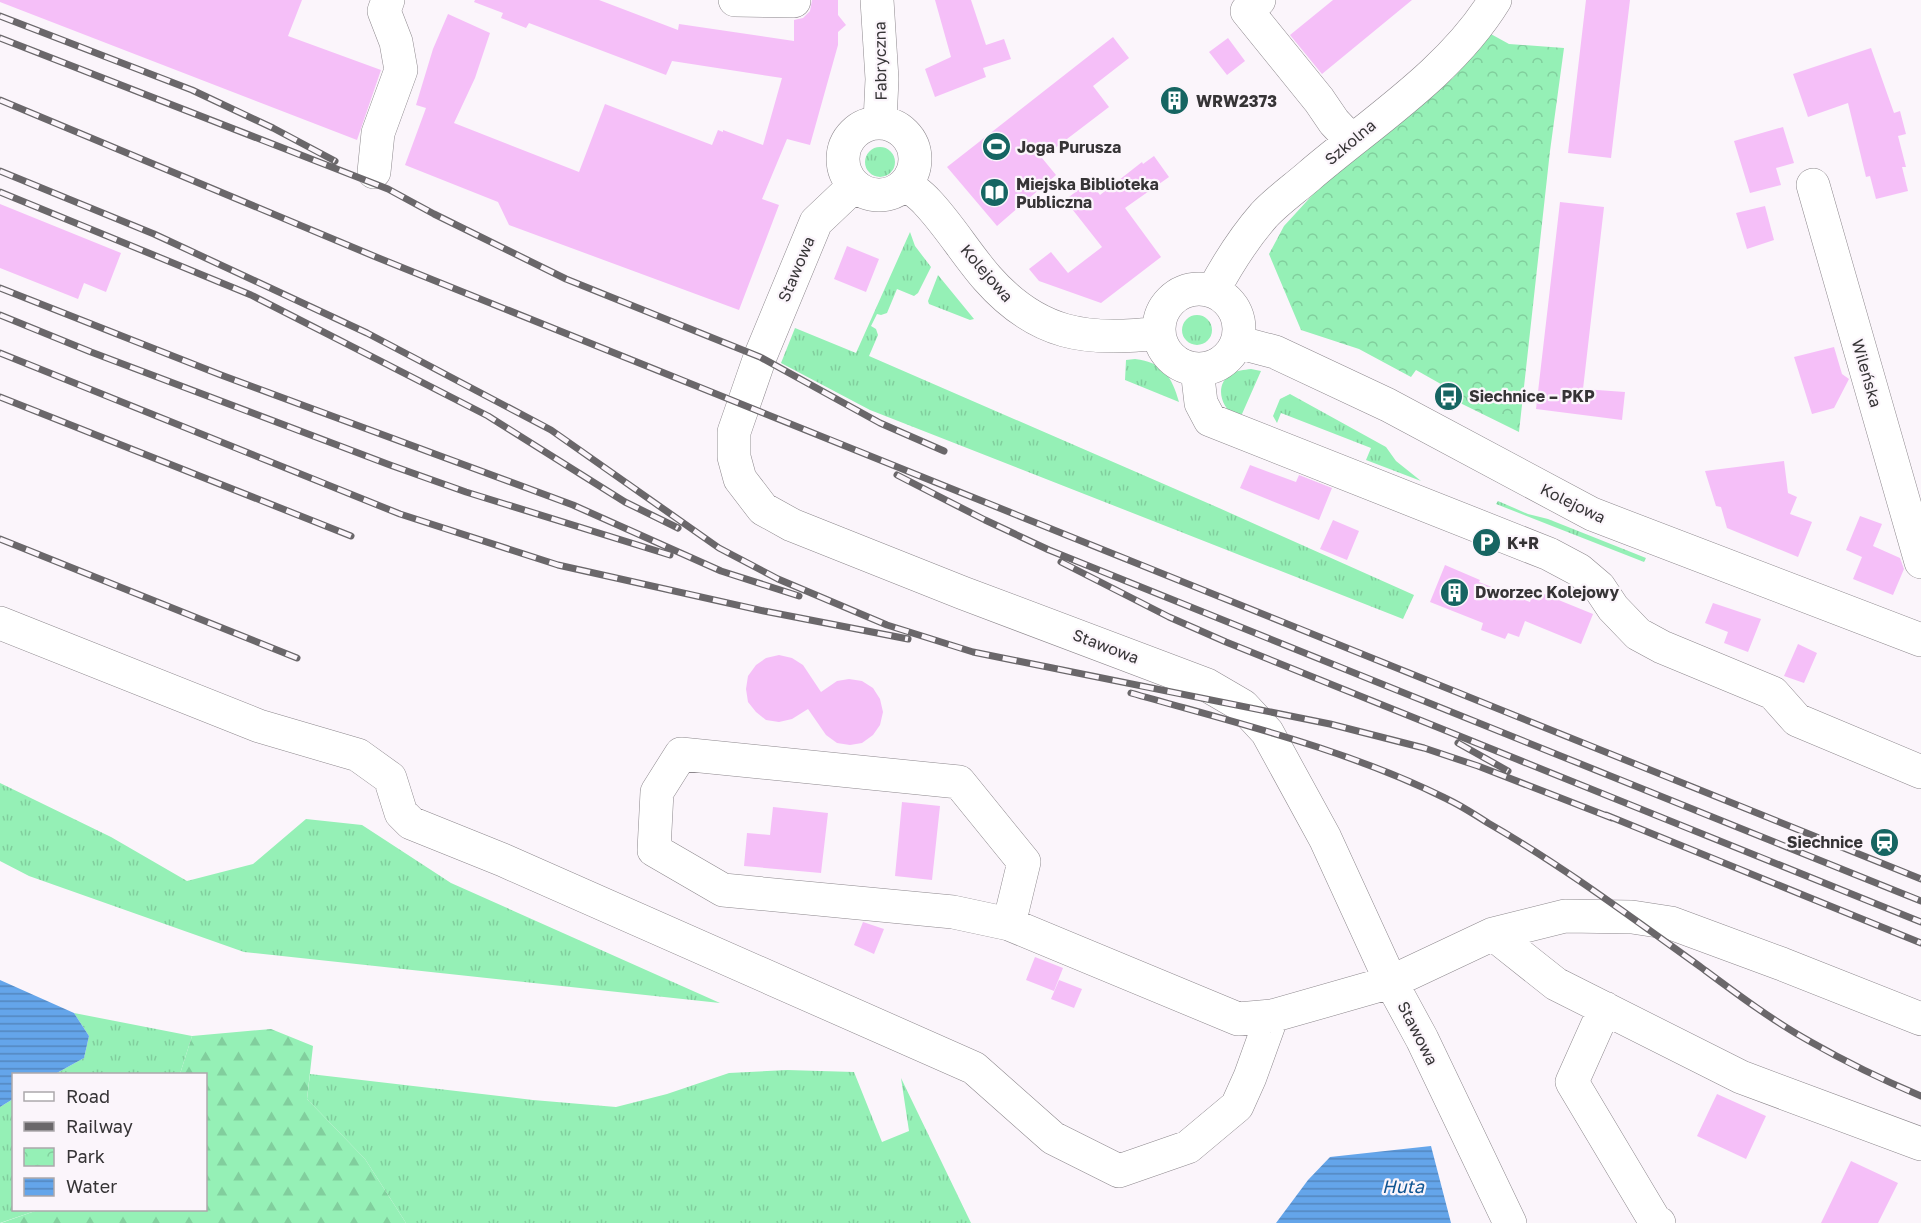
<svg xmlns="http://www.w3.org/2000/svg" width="1921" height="1223" viewBox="0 0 1921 1223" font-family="'Golos Text',sans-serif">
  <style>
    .grass { fill: url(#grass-tufts) }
    .forest { fill: url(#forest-firs) }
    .park { fill: url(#park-crowns) }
    .water { fill: url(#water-rules) }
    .building { fill: #f5bff8 }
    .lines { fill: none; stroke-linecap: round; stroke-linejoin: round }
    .minor-casing { stroke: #8d888d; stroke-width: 34 }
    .minor { stroke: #fff; stroke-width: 33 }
    .rail-casing { stroke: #6a676a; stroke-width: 7 }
    .rail { stroke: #fbf5fb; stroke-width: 4.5; stroke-dasharray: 14; stroke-linecap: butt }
    .labels { text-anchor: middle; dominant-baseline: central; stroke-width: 4.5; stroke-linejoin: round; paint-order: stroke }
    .street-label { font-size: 16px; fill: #363436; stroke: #fbf5fb }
    .poi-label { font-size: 16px; font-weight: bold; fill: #363436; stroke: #fbf5fb; text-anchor: start }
    .water-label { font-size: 18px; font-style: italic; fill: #0e5492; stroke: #fbf5fb }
  </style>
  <defs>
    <pattern id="grass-tufts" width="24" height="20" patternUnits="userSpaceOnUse" patternTransform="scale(1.5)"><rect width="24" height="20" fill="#95f0b6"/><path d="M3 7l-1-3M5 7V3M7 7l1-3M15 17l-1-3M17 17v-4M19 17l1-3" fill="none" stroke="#81ce9d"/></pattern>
    <pattern id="forest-firs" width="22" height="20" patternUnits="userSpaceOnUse" patternTransform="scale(1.5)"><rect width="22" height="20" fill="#95f0b6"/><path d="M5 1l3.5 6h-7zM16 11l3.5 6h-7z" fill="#81ce9d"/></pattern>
    <pattern id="park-crowns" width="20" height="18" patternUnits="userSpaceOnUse" patternTransform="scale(1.5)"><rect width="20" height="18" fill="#95f0b6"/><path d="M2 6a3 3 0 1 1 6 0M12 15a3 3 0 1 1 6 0" fill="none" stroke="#81ce9d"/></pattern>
    <pattern id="water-rules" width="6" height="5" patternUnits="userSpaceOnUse" patternTransform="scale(1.5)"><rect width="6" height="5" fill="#64a5ea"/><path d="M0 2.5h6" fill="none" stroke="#5387be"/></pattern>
  </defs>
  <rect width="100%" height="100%" fill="#fbf5fb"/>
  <!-- grass -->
  <path class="grass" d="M865 162a15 15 0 1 1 30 0a15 15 0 1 1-30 0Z
    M 910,232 L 915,246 L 931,267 L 918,293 L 914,296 L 897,289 L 887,313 L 881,315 L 877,314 L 871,326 L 876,329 L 878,335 L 869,356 L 1219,508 L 1414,595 L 1403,619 L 870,410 L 781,363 L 795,328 L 856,353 Z
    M 938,275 L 974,319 L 970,320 L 929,304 L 928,301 Z
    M1182 330a15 15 0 1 1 30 0a15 15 0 1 1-30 0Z
    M 1135,359 C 1163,362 1172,377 1179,402 L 1125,380 L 1126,360 Z
    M 1251,369 L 1261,371 L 1242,414 L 1235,416 C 1221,407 1214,385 1231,374 C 1237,370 1244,370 1251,369 Z
    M 1290,394 L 1386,447 L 1396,461 L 1421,481 L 1366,460 L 1371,448 L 1281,413 L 1277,423 L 1273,416 L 1280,399 Z
    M 1498,501 L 1528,514 L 1548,519 L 1646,558 L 1644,562 L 1496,504 Z
    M 0,783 L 111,837 L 187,881 L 253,864 L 306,819 L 362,825 L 451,883 L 720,1003 L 244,952 L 29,876 L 0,861 Z
    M 74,1013 L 192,1036 L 180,1074 L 55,1074 L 84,1058 L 89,1036 Z
    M 787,1070 L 854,1072 L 882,1142 L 909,1131 L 901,1078 L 971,1223 L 406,1223 L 365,1159 L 307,1099 L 310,1074 L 533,1100 L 616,1107 L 667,1094 L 729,1073 Z
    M 13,1099 L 14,1210 L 38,1210 L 0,1223 L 0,1107 Z"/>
  <!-- forest -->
  <path class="forest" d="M 271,1029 L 313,1046 L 307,1099 L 365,1159 L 406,1223 L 1,1223 L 38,1210 L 206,1210 L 206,1074 L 180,1074 L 192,1036 Z"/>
  <!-- park -->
  <path class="park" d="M 1489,33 L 1509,44 L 1564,48 L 1550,151 L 1519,432 L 1452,399 L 1455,392 L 1416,370 L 1411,377 L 1359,349 L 1301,330 L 1269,254 L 1284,226 L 1317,190 L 1361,151 L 1453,78 Z"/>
  <!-- water -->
  <path class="water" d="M 0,980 L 74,1013 L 89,1036 L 84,1058 L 55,1074 L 14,1074 L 13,1099 L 0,1107 Z
    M 1431,1146 L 1451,1223 L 1276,1223 L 1308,1180 L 1330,1157 Z"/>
  <!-- building -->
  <path class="building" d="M 0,0 L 302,0 L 288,36 L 381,70 L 357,140 L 0,2 Z
    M 475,0 L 599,0 L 678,30 L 679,24 L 794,41 L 794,20 L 803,18 L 810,11 L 812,0 L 838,0 L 838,15 L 846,25 L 838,32 L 838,45 L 810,145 L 787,139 L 762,199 L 779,205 L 739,310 L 509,225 L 498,202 L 405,165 L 426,108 L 416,105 L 433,49 L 448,14 L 490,33 L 475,78 L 454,123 L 579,172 L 605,104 L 712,145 L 718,130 L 723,132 L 723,130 L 763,145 L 782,78 L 672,61 L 666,75 L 529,23 L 526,28 L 501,18 L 503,13 L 474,2 Z
    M 935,0 L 971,0 L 986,45 L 1004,39 L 1011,59 L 983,68 L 986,77 L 935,97 L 925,69 L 951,57 Z
    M 1333,0 L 1412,0 L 1322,74 L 1290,35 Z
    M 1586,0 L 1630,0 L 1611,158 L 1568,153 Z
    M 1113,37 L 1129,58 L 1093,86 L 1109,107 L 1042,158 L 1056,175 L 997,226 L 947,167 Z
    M 1228,38 L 1245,61 L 1227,75 L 1209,52 Z
    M 1871,48 L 1894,113 L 1900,111 L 1906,134 L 1898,136 L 1906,167 L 1902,167 L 1908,191 L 1876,199 L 1870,176 L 1866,177 L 1848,103 L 1808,117 L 1793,74 Z
    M 1783,127 L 1794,163 L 1776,168 L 1781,185 L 1750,193 L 1734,141 Z
    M 1154,156 L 1169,177 L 1125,208 L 1161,257 L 1101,303 L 1039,281 L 1029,269 L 1051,252 L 1068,273 L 1102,247 L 1065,200 L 1090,181 L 1100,195 L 1142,162 L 1143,164 Z
    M 1560,202 L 1604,207 L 1583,389 L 1625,392 L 1622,420 L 1536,409 Z
    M 0,204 L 121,253 L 106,292 L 84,283 L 78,299 L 0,268 Z
    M 1765,206 L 1774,240 L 1747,249 L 1736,213 Z
    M 847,246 L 879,259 L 866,292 L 834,279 Z
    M 1834,347 L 1842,374 L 1849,379 L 1834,408 L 1812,414 L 1794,357 Z
    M 1784,461 L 1788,493 L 1797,497 L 1790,514 L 1812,522 L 1798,557 L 1727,528 L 1721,507 L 1716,506 L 1705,471 Z
    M 1250,465 L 1296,482 L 1299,475 L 1332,488 L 1319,520 L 1240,488 Z
    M 1860,516 L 1882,524 L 1873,546 L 1900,558 L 1904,569 L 1893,595 L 1853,579 L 1862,557 L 1846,550 Z
    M 1333,520 L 1359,531 L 1347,560 L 1320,549 Z
    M 1445,565 L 1480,580 L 1479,582 L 1530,602 L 1534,590 L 1593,614 L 1581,644 L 1525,621 L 1519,637 L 1508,633 L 1505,639 L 1481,630 L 1483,623 L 1430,602 Z
    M 1713,603 L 1761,619 L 1748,652 L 1724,643 L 1728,632 L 1705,623 Z
    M 1798,644 L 1817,653 L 1804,683 L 1784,676 Z
    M 779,655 L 792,658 L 803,665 L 821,692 L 837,681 L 849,679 L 862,681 L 873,688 L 880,699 L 883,712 L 880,725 L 873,735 L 862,743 L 850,745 L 837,743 L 826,735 L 808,709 L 792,719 L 779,722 L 766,720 L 756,712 L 748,702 L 746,689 L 748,676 L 756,665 L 766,658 Z
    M 902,802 L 940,806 L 932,880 L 895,876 Z
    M 773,807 L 828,813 L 821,873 L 744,866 L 747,833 L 770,835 Z
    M 863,922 L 884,929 L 874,954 L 854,945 Z
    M 1035,957 L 1063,968 L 1054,991 L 1026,980 Z
    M 1059,980 L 1082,989 L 1074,1008 L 1051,999 Z
    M 1717,1094 L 1766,1116 L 1746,1159 L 1697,1136 Z
    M 1851,1161 L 1898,1183 L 1878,1223 L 1821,1223 Z"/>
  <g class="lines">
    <defs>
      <path id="minor" d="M 735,0 L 794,1
        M 877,0 L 882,79 L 880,122
        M 1259,0 L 1247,11 L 1319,100 L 1334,122 L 1351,140
        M843 159a36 36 0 1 1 72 0a36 36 0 1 1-72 0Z
        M 374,172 L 378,133 L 401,70 L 396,42 L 384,11 L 388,0
        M 906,184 C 913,190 921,195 927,202 C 949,225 966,254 987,278 C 1037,335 1087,342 1158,333
        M 1813,185 L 1921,562
        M 854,186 L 816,222 L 760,357 L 734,432 L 734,457 L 740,479 L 763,509 L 792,525 L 963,593 L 1207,685 L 1243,706 L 1267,732 L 1325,838 L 1391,982 L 1422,1039 L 1510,1223
        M1159 329a40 40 0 1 1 80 0a40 40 0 1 1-80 0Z
        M 1213,291 C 1228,263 1243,239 1264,215 C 1277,201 1294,189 1309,176 C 1372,122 1451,72 1495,0
        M 1237,342 L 1275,352 L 1388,405 L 1592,514 L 1921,640
        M 1197,369 L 1201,403 L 1210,420 L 1549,554 L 1579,570 L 1599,587 L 1613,608 L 1638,634 L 1662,647 L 1773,693 L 1797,720 L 1921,772
        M 0,623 L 259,726 L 358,755 L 390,778 L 401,813 L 411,823 L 503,860 L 974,1068 L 1053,1138 L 1119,1171 L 1188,1147 L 1237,1106 L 1250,1077 L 1272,1016
        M 1009,924 L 1024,862 L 959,782 L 681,754 L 657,792 L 654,850 L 723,890 L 953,912 L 1009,924 L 1238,1019 L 1272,1016 L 1391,982 L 1493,934 L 1565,916 L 1632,917 L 1671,923 L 1782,964 L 1921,1019
        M 1493,934 L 1556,984 L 1741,1077 L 1921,1144
        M 1605,1008 L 1572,1082 L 1655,1221 L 1659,1223"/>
    </defs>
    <!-- minor casing -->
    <use href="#minor" class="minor-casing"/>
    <!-- minor -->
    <use href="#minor" class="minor"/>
    <defs>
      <path id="rail" d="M 0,16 L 192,90 L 273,128 L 335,161
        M 0,38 L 388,189 L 434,214 L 566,279 L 760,357 L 880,423 L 944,451
        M 0,100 L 376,257 L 1921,879
        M 0,171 L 154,234 L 367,333 L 551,430 L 719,548 L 778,579 L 887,625 L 973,652 L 1330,724 L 1424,748 L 1478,766 L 1612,818
        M 0,192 L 251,295 L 488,416 L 625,502 L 678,528
        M 0,288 L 221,375 L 573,505 L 721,571 L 799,596
        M 0,315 L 91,352 L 390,465 L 466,492 L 670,555
        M 0,353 L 400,514 L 558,565 L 764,611 L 908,639
        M 0,397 L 351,536
        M 897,475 L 985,520 L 1049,550 L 1921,901
        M 0,539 L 297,658
        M 1061,562 L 1169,617 L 1226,642 L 1921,922
        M 1131,693 C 1236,723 1346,749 1445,798 C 1460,805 1474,814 1488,823 C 1563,866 1632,918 1702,968 C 1737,994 1773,1021 1811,1042 C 1846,1062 1883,1080 1921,1096
        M 1458,743 L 1508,771
        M 1606,815 L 1921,943"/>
    </defs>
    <!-- rail casing -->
    <use href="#rail" class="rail-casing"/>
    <!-- rail -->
    <use href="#rail" class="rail"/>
  </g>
  <!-- icons -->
  <defs>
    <symbol id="building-disc" viewBox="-11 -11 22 22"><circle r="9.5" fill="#166562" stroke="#fbf5fb"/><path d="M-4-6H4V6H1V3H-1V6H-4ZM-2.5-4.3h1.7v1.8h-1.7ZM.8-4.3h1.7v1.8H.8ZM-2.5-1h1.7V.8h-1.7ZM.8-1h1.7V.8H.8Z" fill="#fff"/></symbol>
    <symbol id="stadium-disc" viewBox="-11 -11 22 22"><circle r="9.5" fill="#166562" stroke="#fbf5fb"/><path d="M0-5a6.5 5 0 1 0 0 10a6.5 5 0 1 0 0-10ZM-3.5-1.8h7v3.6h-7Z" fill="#fff"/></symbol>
    <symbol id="library-disc" viewBox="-11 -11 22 22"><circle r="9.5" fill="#166562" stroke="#fbf5fb"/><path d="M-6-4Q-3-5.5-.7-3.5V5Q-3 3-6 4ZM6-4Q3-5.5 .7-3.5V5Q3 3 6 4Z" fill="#fff"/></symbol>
    <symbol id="bus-disc" viewBox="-11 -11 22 22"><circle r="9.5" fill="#166562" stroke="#fbf5fb"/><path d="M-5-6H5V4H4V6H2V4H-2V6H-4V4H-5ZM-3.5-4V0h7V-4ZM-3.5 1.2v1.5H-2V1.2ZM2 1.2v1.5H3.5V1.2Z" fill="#fff"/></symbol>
    <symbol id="parking-disc" viewBox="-11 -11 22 22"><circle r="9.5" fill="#166562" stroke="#fbf5fb"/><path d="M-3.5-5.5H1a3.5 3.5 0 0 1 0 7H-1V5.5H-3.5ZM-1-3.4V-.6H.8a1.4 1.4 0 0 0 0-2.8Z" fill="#fff"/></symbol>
    <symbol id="station-disc" viewBox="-11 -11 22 22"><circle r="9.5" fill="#166562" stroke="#fbf5fb"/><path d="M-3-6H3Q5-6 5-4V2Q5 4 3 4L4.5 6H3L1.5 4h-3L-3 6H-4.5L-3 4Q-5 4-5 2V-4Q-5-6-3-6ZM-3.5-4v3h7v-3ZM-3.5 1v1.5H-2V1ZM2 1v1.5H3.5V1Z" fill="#fff"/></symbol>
  </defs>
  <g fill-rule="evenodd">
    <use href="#building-disc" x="1158" y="84" width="33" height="33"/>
    <use href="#stadium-disc" x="980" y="130" width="33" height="33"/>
    <use href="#library-disc" x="978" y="176" width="33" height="33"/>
    <use href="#bus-disc" x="1432" y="380" width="33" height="33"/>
    <use href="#parking-disc" x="1470" y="526" width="33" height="33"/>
    <use href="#building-disc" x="1438" y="576" width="33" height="33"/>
    <use href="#station-disc" x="1868" y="826" width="33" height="33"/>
  </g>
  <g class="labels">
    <!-- street labels -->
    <g class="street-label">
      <text transform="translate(880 61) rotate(-91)">Fabryczna</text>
      <text transform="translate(1350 142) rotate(-40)">Szkolna</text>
      <text transform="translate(796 269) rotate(-67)">Stawowa</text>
      <text transform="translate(987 273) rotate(49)">Kolejowa</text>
      <text transform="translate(1867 373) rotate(74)">Wileńska</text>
      <text transform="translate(1573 503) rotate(26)">Kolejowa</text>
      <text transform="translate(1106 646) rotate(21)">Stawowa</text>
      <text transform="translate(1418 1033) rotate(63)">Stawowa</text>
    </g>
    <!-- poi labels -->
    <g class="poi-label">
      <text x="1196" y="101">WRW2373</text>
      <text x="1017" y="147">Joga Purusza</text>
      <text x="1016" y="184">Miejska Biblioteka<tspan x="1016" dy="18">Publiczna</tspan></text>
      <text x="1469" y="396">Siechnice – PKP</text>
      <text x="1507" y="543">K+R</text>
      <text x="1475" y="592">Dworzec Kolejowy</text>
      <text x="1863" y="842" text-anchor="end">Siechnice</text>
    </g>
    <!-- water labels -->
    <g class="water-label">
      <text x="1403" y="1186">Huta</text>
    </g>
  </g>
  <!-- legend -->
  <rect x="12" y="1073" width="195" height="138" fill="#fbf5fb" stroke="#aca8ac" stroke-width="1.5"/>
  <rect x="24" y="1092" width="30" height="9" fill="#ffffff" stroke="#aca8ac" stroke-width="1.5"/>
  <text x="66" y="1103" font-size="18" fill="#363436">Road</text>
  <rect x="24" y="1122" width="30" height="9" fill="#6a676a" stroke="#aca8ac" stroke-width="1.5"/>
  <text x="66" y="1133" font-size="18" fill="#363436">Railway</text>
  <rect x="24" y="1148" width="30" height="18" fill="url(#park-crowns)" stroke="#aca8ac" stroke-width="1.5"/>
  <text x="66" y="1163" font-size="18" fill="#363436">Park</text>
  <rect x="24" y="1178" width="30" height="18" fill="url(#water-rules)" stroke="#aca8ac" stroke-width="1.5"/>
  <text x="66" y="1193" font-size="18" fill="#363436">Water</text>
</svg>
